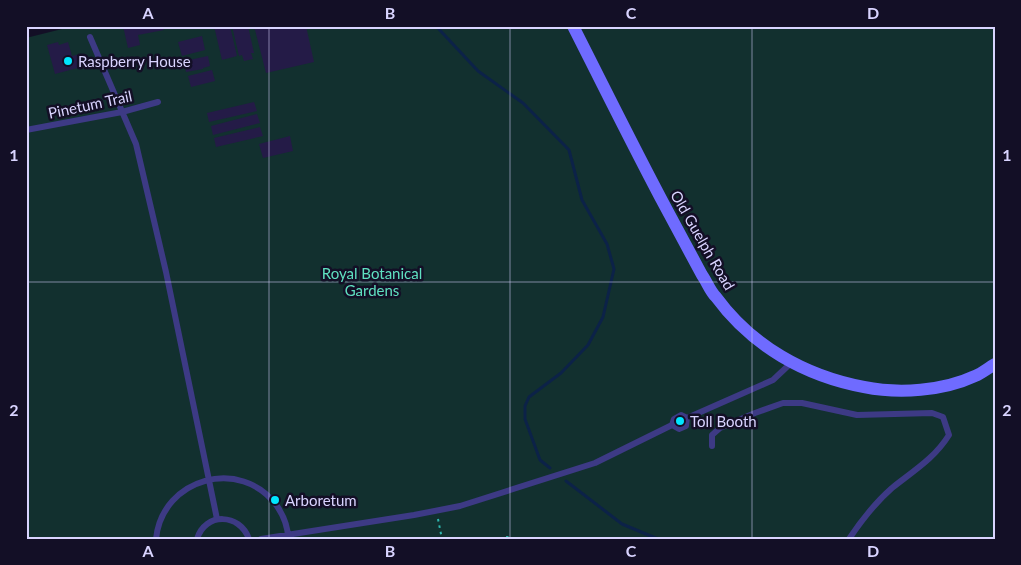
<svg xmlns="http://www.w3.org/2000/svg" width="1021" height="565" viewBox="0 0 1021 565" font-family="Lato,sans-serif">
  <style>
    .green { fill: #12302f }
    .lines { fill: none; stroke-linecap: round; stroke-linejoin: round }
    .stream { stroke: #0c2248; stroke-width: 3 }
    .building { fill: #241b47 }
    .path { stroke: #2fb8b0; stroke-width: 2; stroke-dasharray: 2.5 4; stroke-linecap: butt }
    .lane { stroke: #3d3a85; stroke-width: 6 }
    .secondary { stroke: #6f6bff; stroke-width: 12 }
    .grid { fill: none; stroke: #d9d4ff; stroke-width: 1; stroke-opacity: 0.55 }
    .poi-dot { fill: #00e5ff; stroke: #130f26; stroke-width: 2 }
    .labels { text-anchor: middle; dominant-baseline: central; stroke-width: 5; stroke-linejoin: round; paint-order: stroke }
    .poi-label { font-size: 15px; fill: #d9d4ff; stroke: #130f26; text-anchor: start }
    .street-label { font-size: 15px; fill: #d9d4ff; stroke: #130f26 }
    .park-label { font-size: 15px; fill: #5fe0c0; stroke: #130f26 }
    .neatline { fill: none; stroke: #d9d4ff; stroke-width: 2 }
    .grid-label { font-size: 16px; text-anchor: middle; font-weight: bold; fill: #d9d4ff }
  </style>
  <rect width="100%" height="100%" fill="#130f26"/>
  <!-- green -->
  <path class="green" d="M 74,26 L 995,26 L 995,539 L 26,539 L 26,38 Z"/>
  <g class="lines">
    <!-- stream -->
    <path class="stream" d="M 436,26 L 478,71 L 523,103 L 569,150 L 582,200 L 607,244 L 614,269 L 603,317 L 588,345 L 561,373 L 529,397 L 525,406 L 525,419 L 540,460 L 550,468
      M 566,481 L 622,524 L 658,539"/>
  </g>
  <!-- building -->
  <path class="building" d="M 123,26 L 163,26 L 164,30 L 138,35 L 140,45 L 128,48 Z
    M 214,26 L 230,26 L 237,56 L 222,60 Z
    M 232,26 L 248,26 L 254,53 L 251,53 L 253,59 L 244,61 L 242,55 L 239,56 Z
    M 254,26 L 306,26 L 314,62 L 266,73 Z
    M 202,36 L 205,50 L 182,56 L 178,42 Z
    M 58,42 L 59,45 L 68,42 L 72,56 L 81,54 L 85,66 L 55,74 L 47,45 Z
    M 208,56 L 210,66 L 203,68 L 203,69 L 186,72 L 184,61 Z
    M 212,70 L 215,81 L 191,87 L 188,76 Z
    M 254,102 L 257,111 L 209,122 L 207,113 Z
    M 257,114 L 260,123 L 213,135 L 211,126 Z
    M 260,127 L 263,136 L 216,147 L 214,138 Z
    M 290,136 L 293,151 L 263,158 L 259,144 Z"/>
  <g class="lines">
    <!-- path -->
    <path class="path" d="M 438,519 L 442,539
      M 432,539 L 440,538
      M 500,539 L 507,537 L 511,539"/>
    <!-- lane -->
    <path class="lane" d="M 90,37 L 136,144 L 166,272 L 217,519
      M 26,130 L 122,112 L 158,102
      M 672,425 L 679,429 L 686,426 L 687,418
      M 712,446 L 712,435 L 720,428 L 755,413 L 783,403 L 802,403 L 857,415 L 932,413 L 943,417 L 949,435 C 934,459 913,471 892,488 C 876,502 861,521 849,539
      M 156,539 C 162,478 241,456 277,506 C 283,515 288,527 288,538
      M 197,539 C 205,512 240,513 249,539
      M 261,539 L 414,515 L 460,506 L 595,463 L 672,425 L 674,419 L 681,415 L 687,418 L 773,380 L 791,363"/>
    <!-- secondary -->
    <path class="secondary" d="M 573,26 C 604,87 634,148 666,208 C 678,230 690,253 702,275 C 707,282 710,291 716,297 C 752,346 805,376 864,387 C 899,394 943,391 975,376 C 982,373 988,368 995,364"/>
  </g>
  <!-- grid -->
  <path class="grid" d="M 269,26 L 269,539M 510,26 L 510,539M 752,26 L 752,539M 26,282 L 995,282"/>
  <!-- markers -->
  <g class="poi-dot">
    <circle cx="68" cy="61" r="5"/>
    <circle cx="680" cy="421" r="5"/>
    <circle cx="275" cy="500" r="5"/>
  </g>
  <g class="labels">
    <!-- poi labels -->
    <g class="poi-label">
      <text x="78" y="61">Raspberry House</text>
      <text x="690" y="421">Toll Booth</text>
      <text x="285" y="500">Arboretum</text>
    </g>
    <!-- street labels -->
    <g class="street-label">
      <text transform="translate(90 104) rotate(-12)">Pinetum Trail</text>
      <text transform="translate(703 240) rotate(60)">Old Guelph Road</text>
    </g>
    <!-- park labels -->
    <g class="park-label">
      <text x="372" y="273">Royal Botanical<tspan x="372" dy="17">Gardens</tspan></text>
    </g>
  </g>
  <!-- border -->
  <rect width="1021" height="565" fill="none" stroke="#130f26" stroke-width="55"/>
  <rect x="28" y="28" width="966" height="510" class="neatline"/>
  <g class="grid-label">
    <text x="148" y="19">A</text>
    <text x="390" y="19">B</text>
    <text x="631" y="19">C</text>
    <text x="873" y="19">D</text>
    <text x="14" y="161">1</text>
    <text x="1007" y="161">1</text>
    <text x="14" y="416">2</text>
    <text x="1007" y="416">2</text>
    <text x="148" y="557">A</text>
    <text x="390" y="557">B</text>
    <text x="631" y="557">C</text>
    <text x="873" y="557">D</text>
  </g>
</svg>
